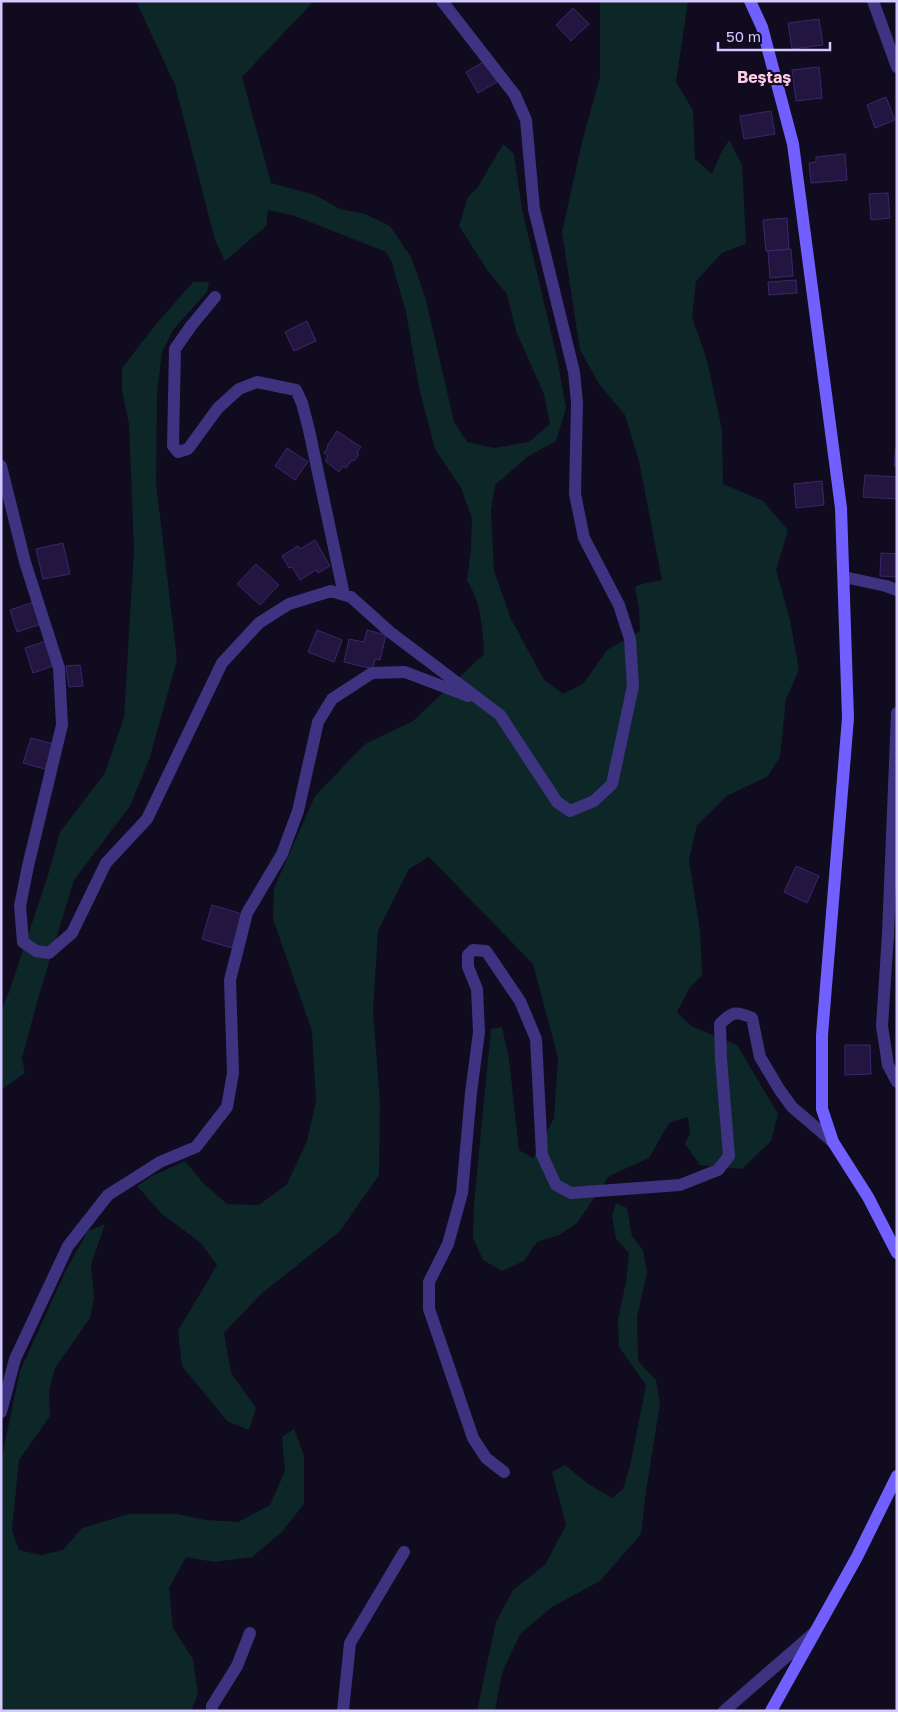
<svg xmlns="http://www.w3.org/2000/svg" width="898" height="1712" viewBox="0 0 898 1712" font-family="'Golos Text',sans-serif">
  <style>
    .green { fill: #0d2728 }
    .building { fill: #221640; stroke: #3b266d }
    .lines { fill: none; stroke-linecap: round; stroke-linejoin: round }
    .street { stroke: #3d3380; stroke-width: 12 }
    .secondary { stroke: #725fff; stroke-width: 12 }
    .labels { text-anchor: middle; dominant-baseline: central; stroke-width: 4.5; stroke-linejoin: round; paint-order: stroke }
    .quarter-label { font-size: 16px; font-weight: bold; fill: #ffcae6; stroke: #100b1e }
  </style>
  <rect width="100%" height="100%" fill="#100b1e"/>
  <!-- green -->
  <path class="green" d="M 136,1 L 314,1 L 242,77 L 271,183 L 315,195 L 340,209 L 365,214 L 390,226 L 411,257 L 425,296 L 454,422 L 467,442 L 494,448 L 529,442 L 550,424 L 544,394 L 516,331 L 507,294 L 488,271 L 459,226 L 468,197 L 478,187 L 503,144 L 514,154 L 522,209 L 557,358 L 566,408 L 556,441 L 527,457 L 495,485 L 491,510 L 494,571 L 511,619 L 544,680 L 563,694 L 583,684 L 607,650 L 640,631 L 639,608 L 635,587 L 642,584 L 662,580 L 639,461 L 625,415 L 599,384 L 580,350 L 562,232 L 583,138 L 600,77 L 600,1 L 688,1 L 676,82 L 693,110 L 695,159 L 712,174 L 720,155 L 729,140 L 742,165 L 746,244 L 722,253 L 696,281 L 692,317 L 707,360 L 722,430 L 723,484 L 763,501 L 788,530 L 776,570 L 790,620 L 799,670 L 786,699 L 780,757 L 768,776 L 727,796 L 697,825 L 689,860 L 700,931 L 702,975 L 690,987 L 677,1012 L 691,1026 L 737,1045 L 778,1114 L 771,1141 L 742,1169 L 700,1165 L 685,1144 L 690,1133 L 688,1117 L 669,1123 L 649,1158 L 609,1176 L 577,1223 L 559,1235 L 537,1242 L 524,1261 L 502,1271 L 483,1260 L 473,1238 L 474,1203 L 491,1029 L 502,1027 L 509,1059 L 519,1150 L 533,1158 L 554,1118 L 558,1058 L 533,964 L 429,857 L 409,869 L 378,931 L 373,1011 L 380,1104 L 379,1175 L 340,1231 L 261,1294 L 224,1333 L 231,1373 L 256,1408 L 249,1430 L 227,1421 L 182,1366 L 178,1331 L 217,1265 L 201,1243 L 162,1214 L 137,1186 L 152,1176 L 185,1161 L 203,1183 L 227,1204 L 259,1205 L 287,1184 L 307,1141 L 316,1101 L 312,1031 L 273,919 L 274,888 L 315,796 L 365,744 L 413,721 L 484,654 C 483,630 481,601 467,581 L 471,549 L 472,518 L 461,488 L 435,449 L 419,388 L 406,312 L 392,263 L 386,252 L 295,216 L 268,210 L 266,226 L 225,261 L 215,240 L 175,85 Z
    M 193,282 L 209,282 L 207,292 L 173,330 L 162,352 L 157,393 L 156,483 L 177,660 L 149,760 L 130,806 L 74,880 L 39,995 L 22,1058 L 25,1073 L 1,1090 L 1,1011 L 9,992 L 48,875 L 60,832 L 105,773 L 124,717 L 134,550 L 129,424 L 122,390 L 122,368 L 157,323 Z
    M 616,1203 L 627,1208 L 632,1236 L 643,1250 L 647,1273 L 637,1317 L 638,1361 L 656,1380 L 660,1404 L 646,1491 L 641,1534 L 600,1581 L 552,1607 L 520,1634 L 502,1673 L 495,1711 L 477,1711 L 496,1622 L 513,1590 L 545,1565 L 566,1525 L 552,1472 L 565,1465 L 587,1483 L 612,1498 L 623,1489 L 630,1466 L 646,1385 L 619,1347 L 618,1320 L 626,1282 L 629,1253 L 616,1239 L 612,1216 Z
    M 105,1224 L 91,1265 L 94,1298 L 90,1318 L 55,1368 L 49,1391 L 50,1416 L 19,1460 L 12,1530 L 19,1550 L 41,1555 L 63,1550 L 82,1528 L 129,1514 L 177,1514 L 206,1520 L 238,1522 L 270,1505 L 285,1471 L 282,1437 L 294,1429 L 304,1456 L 304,1504 L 281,1533 L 252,1557 L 214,1562 L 186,1557 L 169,1588 L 173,1628 L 193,1659 L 198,1694 L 191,1711 L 1,1711 L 1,1461 L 20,1371 L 66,1270 L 88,1231 Z"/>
  <!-- building -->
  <path class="building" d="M 573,8 L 589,24 L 571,41 L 556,25 Z
    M 819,19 L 823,45 L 792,49 L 788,23 Z
    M 485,61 L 497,82 L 478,93 L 466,72 Z
    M 819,67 L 822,98 L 796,101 L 792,70 Z
    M 886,97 L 895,120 L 875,128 L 867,105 Z
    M 771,111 L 775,134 L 744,139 L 740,116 Z
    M 845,154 L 847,180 L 811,183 L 809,163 L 816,162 L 816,157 Z
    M 888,193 L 890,218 L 871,220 L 869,194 Z
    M 787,218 L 789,249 L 766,251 L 763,220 Z
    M 791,249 L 793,276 L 770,278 L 768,251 Z
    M 796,280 L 797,293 L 769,295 L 768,282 Z
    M 307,321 L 316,341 L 294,351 L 285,332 Z
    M 337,431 L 361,447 L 357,452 L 359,454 L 354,461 L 352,460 L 346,468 L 343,466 L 339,472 L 325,461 L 328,456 L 324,453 L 328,447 L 327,446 Z
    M 896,446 L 897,446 L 897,466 L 894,466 Z
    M 287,448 L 308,462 L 295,480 L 275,466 Z
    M 865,475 L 897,477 L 897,499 L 863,497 Z
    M 822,481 L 824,505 L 796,508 L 794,484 Z
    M 315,540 L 330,566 L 318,573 L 316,570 L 300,580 L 292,567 L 289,568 L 282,556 L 298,546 L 300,549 Z
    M 63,543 L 70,574 L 43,579 L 36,549 Z
    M 881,553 L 897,554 L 897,577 L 880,576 Z
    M 256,564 L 279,585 L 260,605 L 237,584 Z
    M 34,602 L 41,624 L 17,632 L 10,610 Z
    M 317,630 L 342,640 L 334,662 L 308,652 Z
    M 367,630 L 386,635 L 380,660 L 375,659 L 373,669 L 344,662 L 349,639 L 364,642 Z
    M 46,641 L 55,665 L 33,673 L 25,648 Z
    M 80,665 L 83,686 L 69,687 L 66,666 Z
    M 31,738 L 53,744 L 45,769 L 23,763 Z
    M 796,866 L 819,876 L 807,903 L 784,892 Z
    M 212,905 L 242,914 L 232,948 L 202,939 Z
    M 845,1045 L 870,1045 L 871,1074 L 845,1075 Z"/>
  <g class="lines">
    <!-- street -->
    <path class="street" d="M 873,1 L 897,67
      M 215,297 L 191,326 L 175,349 L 173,446 L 178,452 L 188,449 L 218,408 L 239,389 L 257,382 L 296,390 L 302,403 L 309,430 L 344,595
      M 1,466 L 25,562 L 59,668 L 62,725 L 28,866 L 20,906 L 23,942 L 36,951 L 49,953 L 72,933 L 106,863 L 147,819 L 222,663 L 259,623 L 289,604 L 331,591 L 351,597 L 390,632 L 500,715 L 557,802 L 570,811 L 594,801 L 612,784 L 633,686 L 630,639 L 619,605 L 584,538 L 575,494 L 577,403 L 574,372 L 534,209 L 526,120 L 515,95 L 442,1
      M 844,577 L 886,586 L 897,590
      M 897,713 L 888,934 L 882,1026 L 888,1065 L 897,1082
      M 1,1412 L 15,1359 L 68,1246 L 108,1195 L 160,1162 L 196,1147 L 227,1107 L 233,1073 L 230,980 L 247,913 L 282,854 L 298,811 L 318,722 L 332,699 L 372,673 L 405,672 L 468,696
      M 504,1472 L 486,1458 L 473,1438 L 429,1309 L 429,1282 L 448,1244 L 462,1193 L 471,1093 L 479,1032 L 477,989 L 468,967 L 468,955 L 473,950 L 486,951 L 520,1001 L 536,1039 L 542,1155 L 556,1185 L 571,1193 L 680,1185 L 718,1170 L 729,1156 L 721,1059 L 720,1024 C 733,1011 736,1011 752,1018 L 760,1057 L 779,1089 L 792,1107 L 833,1142
      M 212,1711 L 212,1706 L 237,1666 L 250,1633
      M 343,1711 L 350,1643 L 404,1552
      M 724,1711 L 815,1632"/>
    <!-- secondary -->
    <path class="secondary" d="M 750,1 L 762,27 L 793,144 L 841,508 L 848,718 L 822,1035 L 822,1109 L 833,1142 L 868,1197 L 897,1253
      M 771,1711 L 857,1557 L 897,1476"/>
  </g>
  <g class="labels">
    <!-- quarter labels -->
    <g class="quarter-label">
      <text x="764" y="77">Beştaş</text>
    </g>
  </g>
  <!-- border -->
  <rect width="898" height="1712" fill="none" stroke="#d3c8ff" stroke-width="5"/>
  <!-- scale -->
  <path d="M718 42v8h112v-8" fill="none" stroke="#d3c8ff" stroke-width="2.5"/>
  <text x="726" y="42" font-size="15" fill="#d3c8ff" stroke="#100b1e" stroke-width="4" paint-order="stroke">50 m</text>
</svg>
